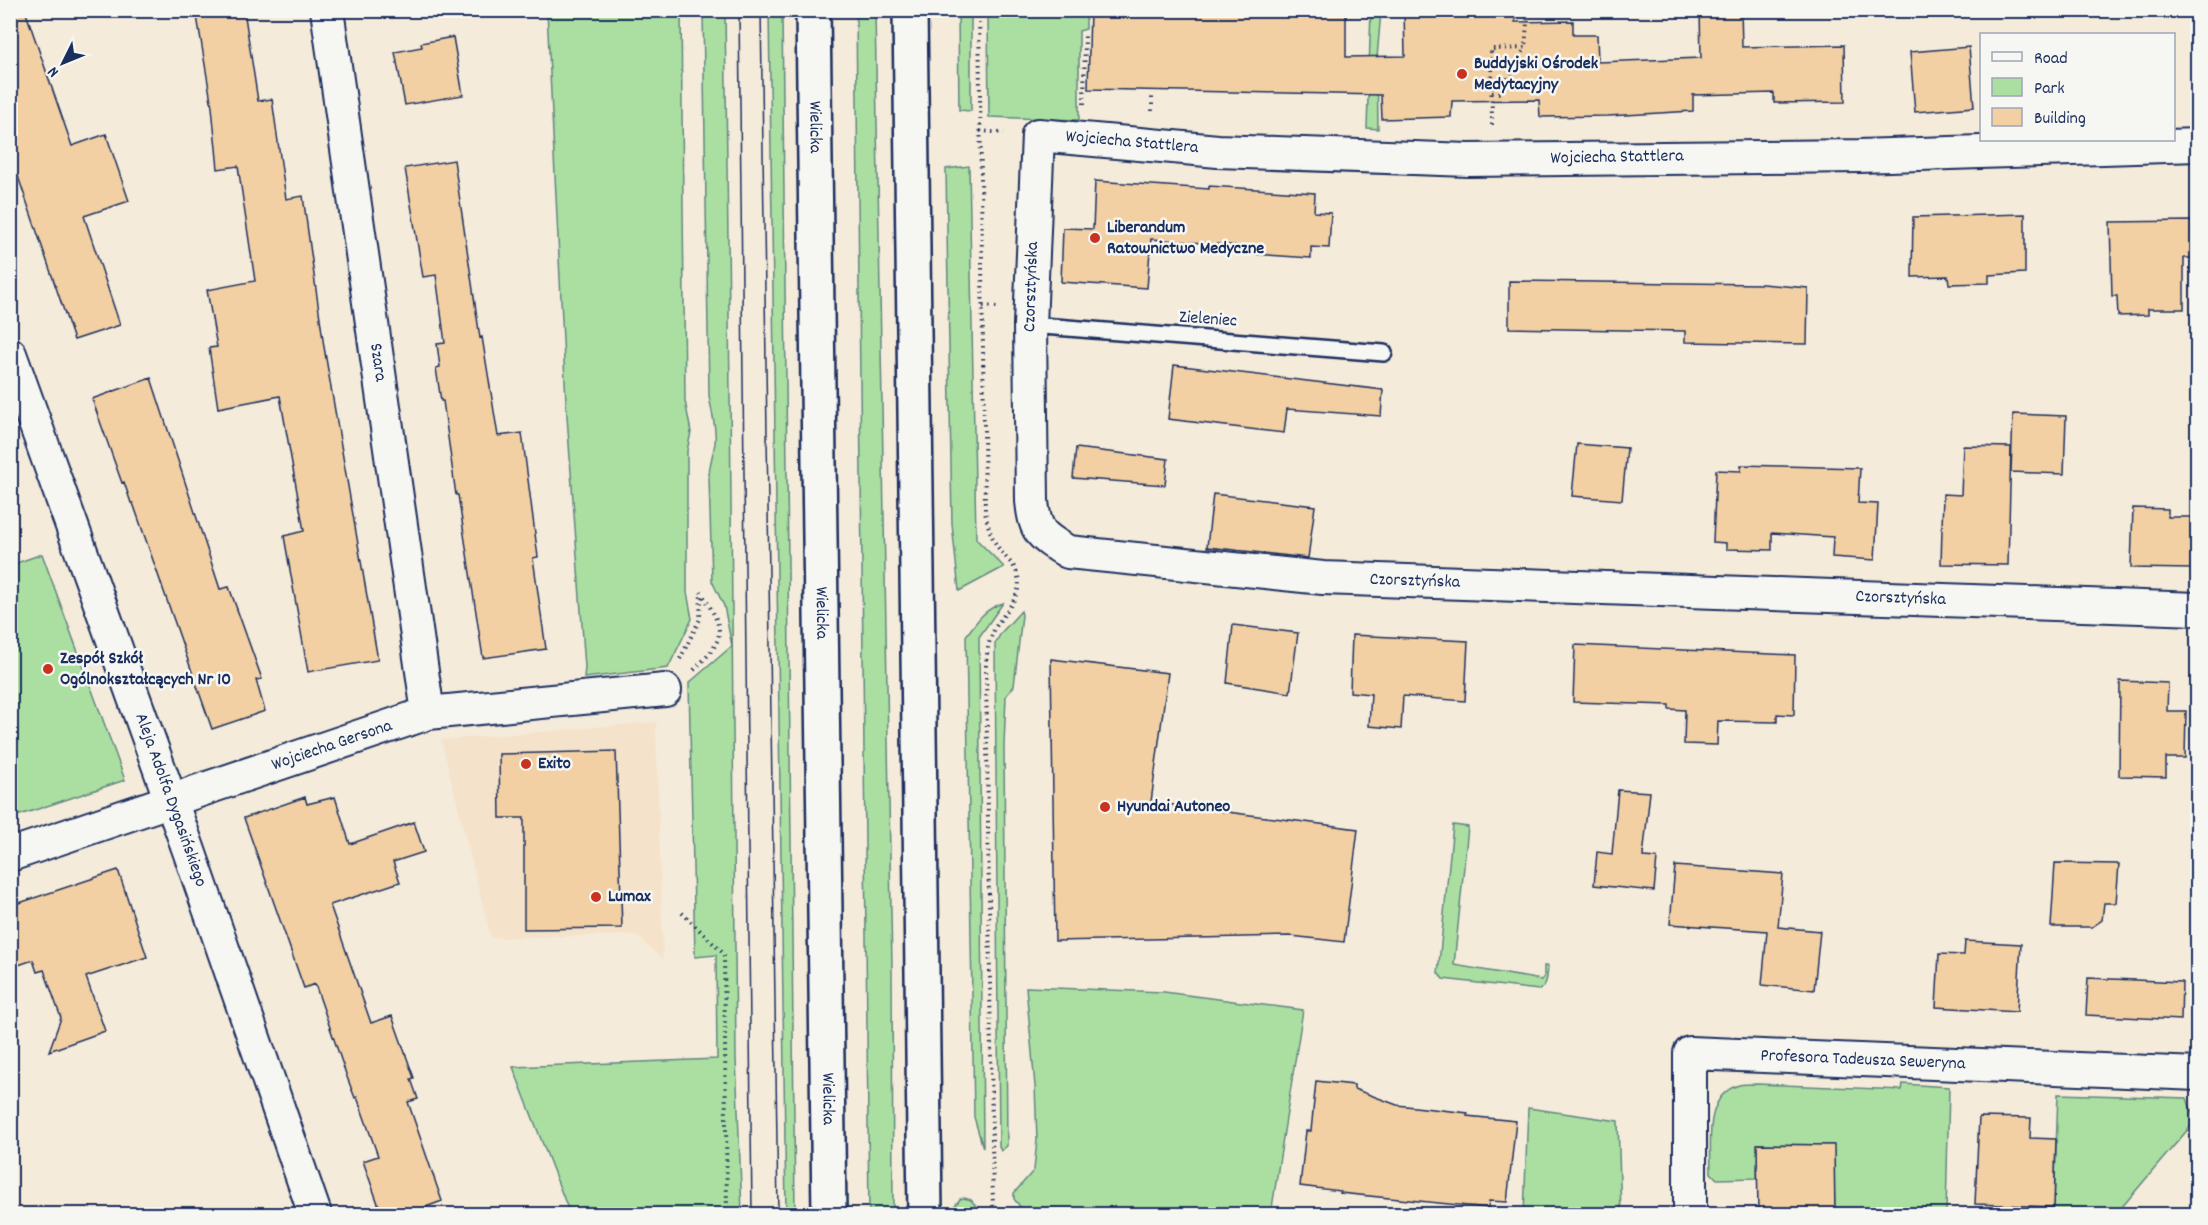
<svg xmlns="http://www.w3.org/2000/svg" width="2208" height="1225" viewBox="0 0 2208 1225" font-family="Dekko,sans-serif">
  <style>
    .built { fill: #f4e3ca }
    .green { fill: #aadfa1; stroke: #628780; stroke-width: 1.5 }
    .building { fill: #f2d0a3; stroke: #1b2f5e; stroke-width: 1.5 }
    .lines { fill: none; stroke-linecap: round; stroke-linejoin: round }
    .service-casing { stroke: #1b2f5e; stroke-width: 20 }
    .minor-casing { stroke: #1b2f5e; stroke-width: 36 }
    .primary-casing { stroke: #1b2f5e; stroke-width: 38 }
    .path { stroke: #1b2f5e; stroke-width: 4; stroke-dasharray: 1.5 4.5; stroke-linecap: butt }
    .service { stroke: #f6f6f2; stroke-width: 15 }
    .minor { stroke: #f6f6f2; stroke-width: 32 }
    .primary { stroke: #f6f6f2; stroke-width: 33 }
    .tram { stroke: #1b2f5e; stroke-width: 1.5 }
    .poi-dot { fill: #c8321e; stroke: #f6f6f2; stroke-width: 2 }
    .labels { text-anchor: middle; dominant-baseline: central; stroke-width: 5; stroke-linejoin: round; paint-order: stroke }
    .poi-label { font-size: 18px; font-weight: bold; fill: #1b2f5e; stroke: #f6f6f2; text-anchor: start }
    .street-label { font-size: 18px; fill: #1b2f5e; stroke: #f6f6f2 }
  </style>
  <rect width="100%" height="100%" fill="#f5ebda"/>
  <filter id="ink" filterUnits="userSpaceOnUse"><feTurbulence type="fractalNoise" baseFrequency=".0167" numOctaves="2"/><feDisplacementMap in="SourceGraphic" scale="12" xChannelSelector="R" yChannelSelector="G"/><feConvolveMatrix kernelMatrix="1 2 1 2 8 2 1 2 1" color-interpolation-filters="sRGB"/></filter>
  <g filter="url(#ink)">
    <!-- built -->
    <path class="built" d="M 656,722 L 663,959 L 635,935 L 491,938 L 441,740 Z"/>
    <!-- green -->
    <path class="green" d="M 547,11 L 681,11 L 685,401 L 691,432 L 687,451 L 687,592 L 692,619 L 668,668 L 584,678 L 585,667 L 566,402 Z
      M 703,11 L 725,11 L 730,392 L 736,1058 L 742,1214 L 570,1214 L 513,1067 L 717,1059 L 716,955 L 695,957 L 689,683 L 732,646 L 724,606 L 712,581 L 709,477 C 709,465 713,455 715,443 C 717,427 711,411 709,395 Z
      M 769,11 L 782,11 L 795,1214 L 786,1214 Z
      M 856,11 L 875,11 L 892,968 L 893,1214 L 869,1214 Z
      M 958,11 L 971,11 L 971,111 L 959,110 Z
      M 988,11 L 1086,11 L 1086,29 L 1079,31 L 1079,120 L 989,117 Z
      M 1358,11 L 1381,11 L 1377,58 L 1378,129 L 1367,128 L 1371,11 Z
      M 969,166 L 976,539 L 1004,567 L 959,591 L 952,524 L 946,169 Z
      M 42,554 L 125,780 L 11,818 L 11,565 Z
      M 1003,603 L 979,637 L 983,1148 L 974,1117 L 966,636 C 977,621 984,609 1003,603 Z
      M 1021,611 L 1022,615 L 1014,686 L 1006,696 L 1004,745 L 1007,1146 L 1001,1151 L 999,1146 L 995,644 L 1001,633 Z
      M 1453,825 L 1468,827 L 1454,965 L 1541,980 L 1544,977 L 1544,966 L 1548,966 C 1547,976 1548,985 1539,990 L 1443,979 L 1438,973 Z
      M 1026,987 L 1164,992 L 1303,1010 L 1271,1214 L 1026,1214 L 1014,1199 L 1014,1193 L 1034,1170 L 1037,1140 L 1035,1086 Z
      M 1757,1084 L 1902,1090 L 1903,1084 L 1949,1087 L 1946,1214 L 1835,1214 L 1833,1145 L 1758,1144 L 1757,1178 L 1717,1179 L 1711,1173 C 1711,1145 1703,1095 1739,1085 C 1744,1084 1751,1084 1757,1084 Z
      M 2058,1094 L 2187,1098 L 2195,1121 L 2116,1214 L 2027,1214 L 2029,1206 L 2054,1207 Z
      M 1528,1108 L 1618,1121 L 1621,1214 L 1524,1214 Z
      M 964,1198 L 971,1200 L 982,1214 L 955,1214 L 954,1207 L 960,1199 Z"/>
    <!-- building -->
    <path class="building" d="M 10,10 L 25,10 L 72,146 L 106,134 L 129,201 L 84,216 L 120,325 L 74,340 L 10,153 Z
      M 196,10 L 244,10 L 258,101 L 272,99 L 286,199 L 303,196 L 324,347 L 378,660 L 308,672 L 284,536 L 304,531 L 280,396 L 218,408 L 209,348 L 217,347 L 207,290 L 255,281 L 238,166 L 218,169 L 212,107 Z
      M 1090,10 L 1346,10 L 1346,57 L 1405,56 L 1404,10 L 1515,10 L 1515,22 L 1573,21 L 1573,35 L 1597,35 L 1598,62 L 1701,58 L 1700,10 L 1741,10 L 1742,47 L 1844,45 L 1845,102 L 1774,103 L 1774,93 L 1693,95 L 1693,111 L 1608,116 L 1540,117 L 1539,100 L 1452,101 L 1451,117 L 1382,119 L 1381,95 L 1088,89 Z
      M 453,37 L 463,95 L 405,105 L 395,52 L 422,47 L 421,43 Z
      M 1969,47 L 1974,107 L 1915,112 L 1910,52 Z
      M 454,160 L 480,338 L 482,337 L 498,436 L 522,433 L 538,557 L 533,558 L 546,649 L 483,658 L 458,495 L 456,495 L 443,401 L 441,401 L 436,368 L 440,367 L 437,344 L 445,343 L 436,275 L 423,277 L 405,168 Z
      M 1095,181 L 1209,189 L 1209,186 L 1315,193 L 1314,212 L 1331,213 L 1329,248 L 1311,247 L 1311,258 L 1239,253 L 1240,246 L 1151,239 L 1147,288 L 1061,282 L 1063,228 L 1093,229 Z
      M 2025,214 L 2025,273 L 1989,275 L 1989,283 L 1949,284 L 1948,276 L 1912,277 L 1913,217 Z
      M 2192,221 L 2193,258 L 2184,258 L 2184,309 L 2148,309 L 2148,315 L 2118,316 L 2117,296 L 2112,296 L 2110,222 Z
      M 1509,281 L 1762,284 L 1808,288 L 1807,344 L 1685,342 L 1685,331 L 1509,328 Z
      M 1174,365 L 1383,390 L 1381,416 L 1287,409 L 1284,433 L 1168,419 Z
      M 151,378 L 220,589 L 229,587 L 262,679 L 256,680 L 265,711 L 212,729 L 133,503 L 131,503 L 124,482 L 122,483 L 92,399 Z
      M 2013,414 L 2066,416 L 2064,474 L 2011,472 Z
      M 1577,444 L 1627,448 L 1622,500 L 1572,496 Z
      M 1963,446 L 2011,447 L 2008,565 L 1941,564 L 1943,494 L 1961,495 Z
      M 1076,448 L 1168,459 L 1165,485 L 1073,478 Z
      M 1741,465 L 1860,468 L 1858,503 L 1878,504 L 1875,560 L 1832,557 L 1833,537 L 1772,533 L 1772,550 L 1726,549 L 1726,543 L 1713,542 L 1716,470 L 1741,471 Z
      M 1213,494 L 1315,506 L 1308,558 L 1207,547 Z
      M 2133,508 L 2168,509 L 2168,517 L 2192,517 L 2191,569 L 2131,568 Z
      M 1233,625 L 1298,633 L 1290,693 L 1227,683 Z
      M 1352,635 L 1468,641 L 1465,701 L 1403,696 L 1401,729 L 1369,726 L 1371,694 L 1350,692 Z
      M 1575,645 L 1795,655 L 1794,715 L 1777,714 L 1777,722 L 1718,721 L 1717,745 L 1684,744 L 1685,710 L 1669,709 L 1669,705 L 1573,702 Z
      M 1051,659 L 1168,673 L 1151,802 L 1358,829 L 1344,942 L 1291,936 L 1055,941 Z
      M 2120,681 L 2168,683 L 2167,711 L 2186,711 L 2185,758 L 2166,758 L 2166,777 L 2119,776 Z
      M 616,751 L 622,928 L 524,929 L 524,818 L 500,818 L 499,754 Z
      M 1618,790 L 1650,792 L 1643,857 L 1657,858 L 1654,891 L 1594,885 L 1597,852 L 1612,854 Z
      M 305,797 L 307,804 L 335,797 L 350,844 L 414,822 L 424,852 L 393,862 L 400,882 L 330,905 L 371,1023 L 392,1016 L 414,1078 L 411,1079 L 418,1099 L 408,1102 L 442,1201 L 404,1215 L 382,1215 L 363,1161 L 378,1156 L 357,1097 L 355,1098 L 347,1077 L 315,984 L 304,988 L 244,818 Z
      M 2055,863 L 2119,864 L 2116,903 L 2104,903 L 2102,920 L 2092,927 L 2051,927 Z
      M 1675,866 L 1783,874 L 1778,927 L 1820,931 L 1814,990 L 1762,985 L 1767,931 L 1670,924 Z
      M 118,870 L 147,957 L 86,977 L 105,1031 L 49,1051 L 61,1018 L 44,970 L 37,972 L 33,960 L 10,968 L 10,906 Z
      M 1965,941 L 2021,944 L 2017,1012 L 1936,1007 L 1939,954 L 1964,955 Z
      M 2088,978 L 2182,982 L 2181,1020 L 2086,1015 Z
      M 1316,1081 L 1354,1085 L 1354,1089 L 1397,1105 L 1468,1113 L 1467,1116 L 1516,1121 L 1507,1202 L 1489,1201 L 1488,1208 L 1340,1193 L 1341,1191 L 1300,1186 L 1306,1131 L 1311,1131 Z
      M 1979,1117 L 2031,1118 L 2030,1138 L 2056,1139 L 2054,1207 L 1975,1204 Z
      M 1757,1144 L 1834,1145 L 1835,1215 L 1758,1215 Z"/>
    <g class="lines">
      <defs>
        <path id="service" d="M 1030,325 L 1384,353"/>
        <g id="minor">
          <path id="s1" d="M 327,10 L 428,713"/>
          <path id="s2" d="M 2198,145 L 1859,156 L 1469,160 L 1218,151 L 1038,135 L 1030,325 L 1032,501 C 1035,532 1041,536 1068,552 L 1323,578 L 2198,609"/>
          <path id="s3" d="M 10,354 L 188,848 L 315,1214"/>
          <path id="s4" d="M 10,855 L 428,713 L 665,690"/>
          <path id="s5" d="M 1690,1214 L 1690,1053 L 2198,1074"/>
        </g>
        <g id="primary">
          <path id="s6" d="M 813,10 L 829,1214"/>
          <path d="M 910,10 L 925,1214"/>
        </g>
      </defs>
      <!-- service casing -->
      <use href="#service" class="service-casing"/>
      <!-- minor casing -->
      <use href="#minor" class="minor-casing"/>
      <!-- primary casing -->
      <use href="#primary" class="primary-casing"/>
      <!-- path -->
      <path class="path" d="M 979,10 L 985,512 C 988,526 991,538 1000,550 C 1006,559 1016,565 1018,577 C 1023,597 1002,614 994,630 C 988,642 987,652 986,665 L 993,1214
        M 1492,93 L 1500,93 L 1525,48
        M 1084,104 L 1085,33
        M 1152,111 L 1152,97
        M 1492,125 L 1491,49 L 1525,48 L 1528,10
        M 980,131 L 1004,133
        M 983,306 L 997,307
        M 680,659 L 700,619 L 701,593
        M 694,670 C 727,637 725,631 701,592
        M 682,913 L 724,954 L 727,1214"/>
      <!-- service -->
      <use href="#service" class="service"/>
      <!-- minor -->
      <use href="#minor" class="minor"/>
      <!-- primary -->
      <use href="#primary" class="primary"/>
      <!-- tram -->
      <path class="tram" d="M 739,10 L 752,1214
        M 761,10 L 778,1214"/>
    </g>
  </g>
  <!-- markers -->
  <g class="poi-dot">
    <circle cx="1462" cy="74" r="6"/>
    <circle cx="1095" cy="238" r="6"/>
    <circle cx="48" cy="669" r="6"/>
    <circle cx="526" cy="764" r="6"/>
    <circle cx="1105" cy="807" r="6"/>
    <circle cx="596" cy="897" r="6"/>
  </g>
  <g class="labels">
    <!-- poi labels -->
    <g class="poi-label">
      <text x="1474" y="64">Buddyjski Ośrodek<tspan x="1474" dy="21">Medytacyjny</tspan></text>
      <text x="1107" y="228">Liberandum<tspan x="1107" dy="21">Ratownictwo Medyczne</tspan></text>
      <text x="60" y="659">Zespół Szkół<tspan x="60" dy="21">Ogólnokształcących Nr 10</tspan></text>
      <text x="538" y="764">Exito</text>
      <text x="1117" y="807">Hyundai Autoneo</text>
      <text x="608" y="897">Lumax</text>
    </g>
    <!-- street labels -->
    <g class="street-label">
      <text stroke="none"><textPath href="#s6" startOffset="117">Wielicka</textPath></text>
      <text transform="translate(1132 143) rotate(5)">Wojciecha Stattlera</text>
      <text transform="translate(1617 158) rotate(-1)">Wojciecha Stattlera</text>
      <text transform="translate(1032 287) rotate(-88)">Czorsztyńska</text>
      <text transform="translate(1208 320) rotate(4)">Zieleniec</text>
      <text stroke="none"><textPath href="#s1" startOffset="356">Szara</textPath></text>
      <text stroke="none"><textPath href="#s2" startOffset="1942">Czorsztyńska</textPath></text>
      <text stroke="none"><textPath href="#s2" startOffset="2428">Czorsztyńska</textPath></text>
      <text stroke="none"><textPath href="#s6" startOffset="603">Wielicka</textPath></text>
      <text stroke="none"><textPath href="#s4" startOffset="340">Wojciecha Gersona</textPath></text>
      <text stroke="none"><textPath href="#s3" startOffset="474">Aleja Adolfa Dygasińskiego</textPath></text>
      <text stroke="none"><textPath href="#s5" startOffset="334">Profesora Tadeusza Seweryna</textPath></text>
      <text stroke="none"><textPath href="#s6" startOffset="1089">Wielicka</textPath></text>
    </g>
  </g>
  <!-- margin -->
  <rect width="2208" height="1225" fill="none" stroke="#f6f6f2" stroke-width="36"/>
  <rect x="18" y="18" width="2172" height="1189" fill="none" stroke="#1b2f5e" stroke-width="2" filter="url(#ink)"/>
  <!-- legend -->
  <rect x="1980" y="33" width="195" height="108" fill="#f6f6f2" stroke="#9ea6b7" stroke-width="1.5"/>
  <rect x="1992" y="52" width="30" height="9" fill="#f6f6f2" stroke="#9ea6b7" stroke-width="1.5"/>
  <text x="2034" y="63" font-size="18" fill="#1b2f5e">Road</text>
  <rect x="1992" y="78" width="30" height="18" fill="#aadfa1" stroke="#9ea6b7" stroke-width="1.5"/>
  <text x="2034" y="93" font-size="18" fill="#1b2f5e">Park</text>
  <rect x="1992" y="108" width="30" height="18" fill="#f2d0a3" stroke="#9ea6b7" stroke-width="1.5"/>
  <text x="2034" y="123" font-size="18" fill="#1b2f5e">Building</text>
  <!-- north arrow -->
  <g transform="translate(63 63) rotate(227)" stroke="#f6f6f2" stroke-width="4.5" paint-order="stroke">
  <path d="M0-4.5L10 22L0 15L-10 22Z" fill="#1b2f5e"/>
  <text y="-9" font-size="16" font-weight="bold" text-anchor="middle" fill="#1b2f5e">N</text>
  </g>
</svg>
